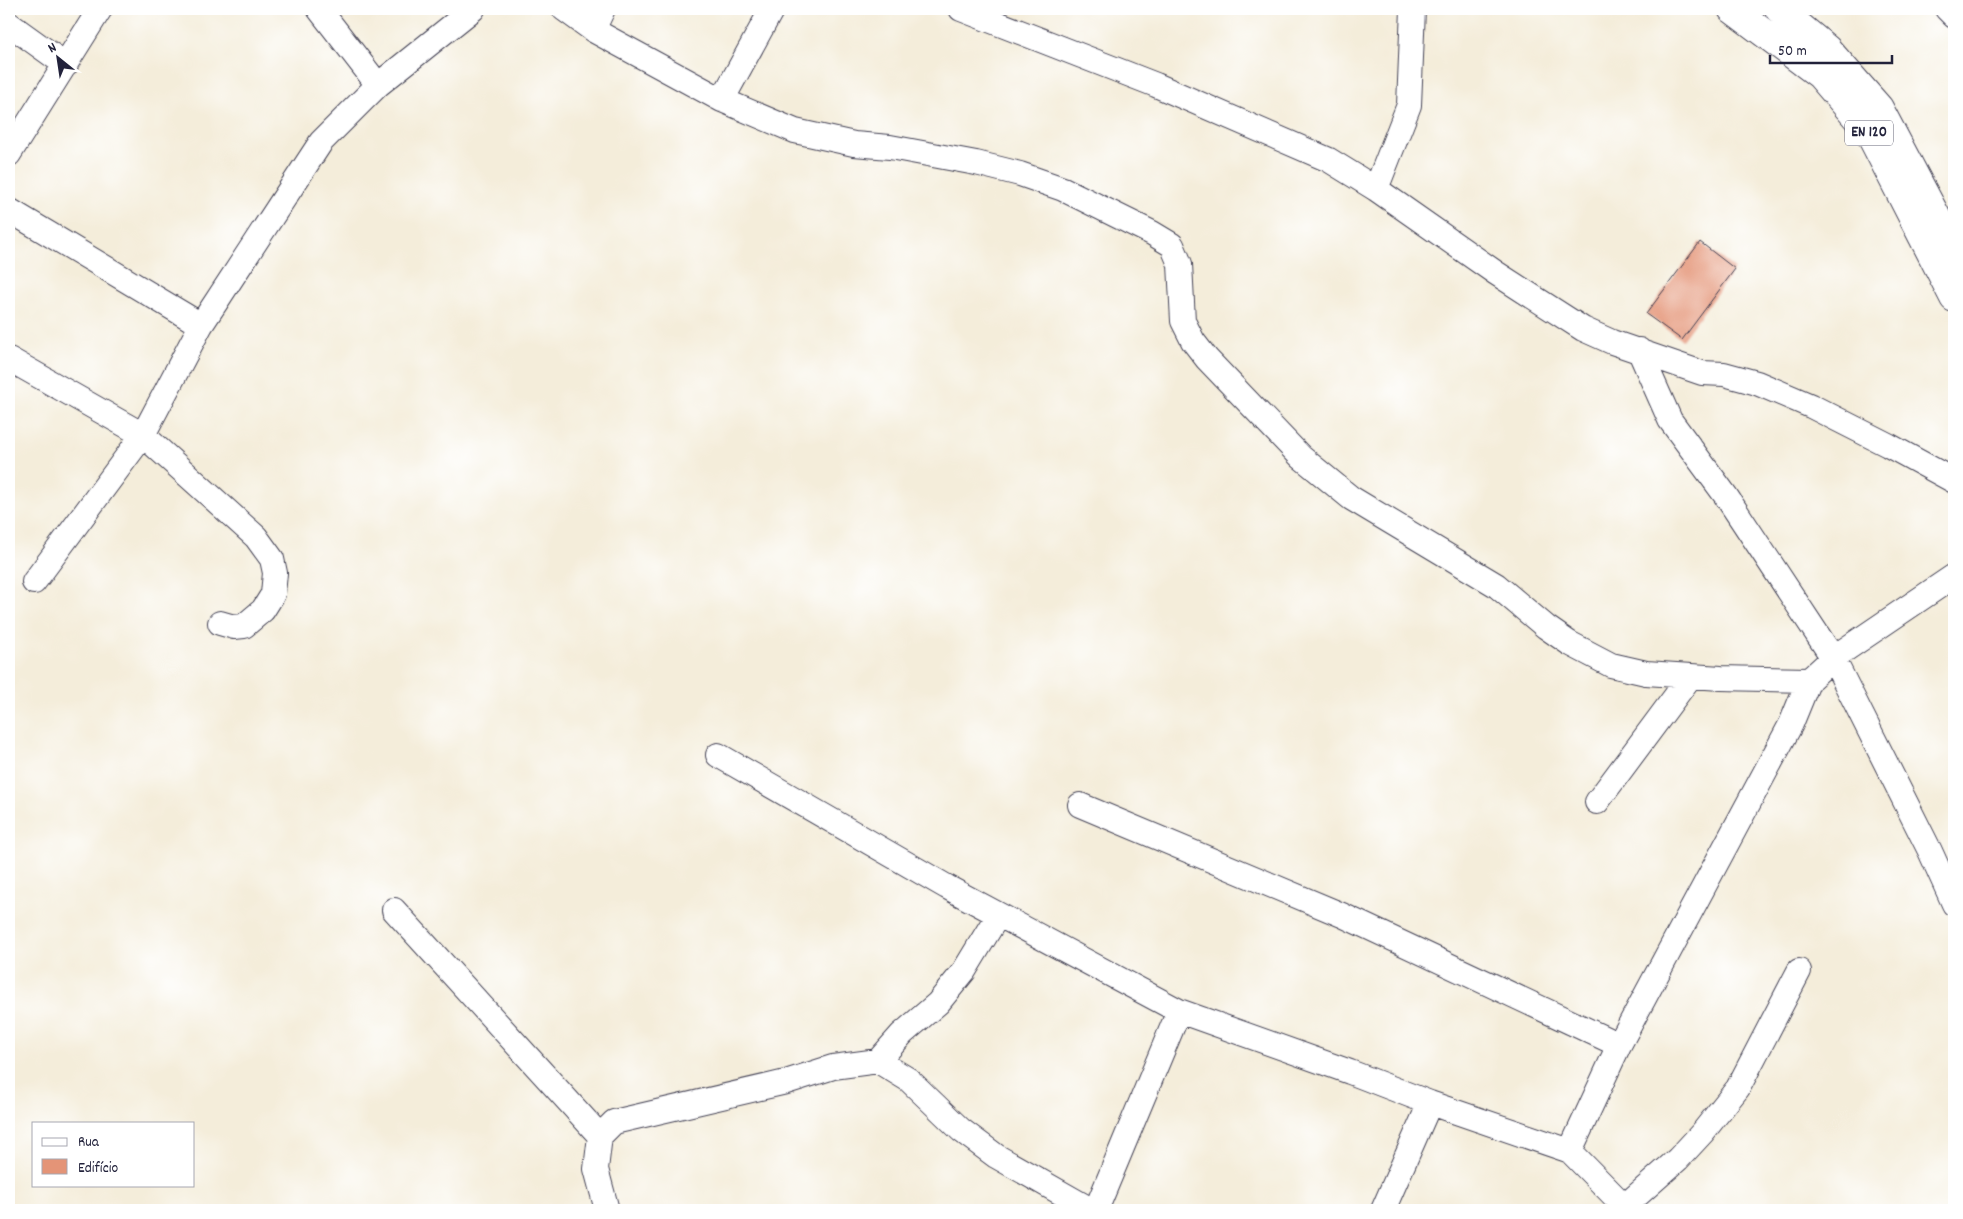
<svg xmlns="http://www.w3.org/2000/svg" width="1963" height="1219" viewBox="0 0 1963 1219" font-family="Dekko,sans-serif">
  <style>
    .building { fill: #e49477 }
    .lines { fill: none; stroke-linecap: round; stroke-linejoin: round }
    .minor-casing { stroke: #424053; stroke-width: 26 }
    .major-casing { stroke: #424053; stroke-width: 30 }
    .minor { stroke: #fff; stroke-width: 24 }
    .major { stroke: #fff; stroke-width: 28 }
    .labels { text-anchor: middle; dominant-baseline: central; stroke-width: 4; stroke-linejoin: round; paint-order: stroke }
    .shield { fill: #fff; stroke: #646476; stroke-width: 1 }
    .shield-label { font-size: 15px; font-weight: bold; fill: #22223b }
  </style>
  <rect width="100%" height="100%" fill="#fff"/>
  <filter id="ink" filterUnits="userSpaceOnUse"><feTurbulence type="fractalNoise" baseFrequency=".02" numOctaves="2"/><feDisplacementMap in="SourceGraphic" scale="10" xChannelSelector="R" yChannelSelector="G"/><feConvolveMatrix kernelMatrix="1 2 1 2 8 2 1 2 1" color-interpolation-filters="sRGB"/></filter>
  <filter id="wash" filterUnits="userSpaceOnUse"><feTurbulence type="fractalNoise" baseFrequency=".0096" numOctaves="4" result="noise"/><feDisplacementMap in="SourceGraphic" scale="20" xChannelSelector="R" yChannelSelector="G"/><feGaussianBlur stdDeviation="1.12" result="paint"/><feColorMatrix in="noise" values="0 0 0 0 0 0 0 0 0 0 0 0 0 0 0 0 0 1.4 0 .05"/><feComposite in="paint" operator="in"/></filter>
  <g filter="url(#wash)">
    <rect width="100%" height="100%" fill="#f4edda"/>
    <g id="blocks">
      <!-- building -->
      <path class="building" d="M 1700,242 L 1735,269 L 1682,340 L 1646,314 Z"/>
    </g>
  </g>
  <g filter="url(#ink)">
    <use href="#blocks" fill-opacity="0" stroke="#424053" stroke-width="1"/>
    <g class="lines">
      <defs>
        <path id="minor" d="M 319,9 L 378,85
          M 564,9 L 593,30 L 722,100 L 795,131 L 854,144 L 890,147 L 976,163 L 1020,174 L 1063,189 L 1152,233 L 1172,245 L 1180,264 L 1183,321 L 1193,341 L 1207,359 L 1301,457 L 1351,498 L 1496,585 L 1546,627 L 1569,643 L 1611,665 L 1646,673 L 1721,678 L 1809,680
          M 961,9 L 1156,85 L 1329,160 L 1376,189 L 1496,273 L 1583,329 L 1612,342 L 1702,373 L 1724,374 L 1757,383 L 1811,406 L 1888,445 L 1954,481
          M 1947,9 L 1954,16
          M 9,24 L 66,65
          M 593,30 L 603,9
          M 722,100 L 772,9
          M 9,154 L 100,9
          M 1376,189 L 1409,105 L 1413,9
          M 9,210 L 201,325
          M 1639,350 L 1670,420 L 1726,496 L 1833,658 L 1930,851 L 1954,904
          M 9,359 L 143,435 L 256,537 L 272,559 L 275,573 L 273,594 L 263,610 L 244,626 L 234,627 L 220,623
          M 34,582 L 143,435 L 201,325 L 321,142 L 378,85 L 473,9
          M 718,755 L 947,887 L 1179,1011 L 1350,1072 L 1430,1103 L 1570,1151 L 1628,1210
          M 1597,802 L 1690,677
          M 1080,805 L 1342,915 L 1619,1045
          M 394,910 L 600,1136
          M 878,1061 L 902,1034 L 938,1003 L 964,971 L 998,915
          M 1570,1151 L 1619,1045 L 1791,724 L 1809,680 L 1833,658 L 1954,576
          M 1625,1206 L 1678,1159 L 1703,1132 L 1738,1088 L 1799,971
          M 607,1210 L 596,1169 L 600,1136 L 614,1122 L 786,1082 L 833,1067 L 878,1061 L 909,1080 L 961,1130 L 996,1156 L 1091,1210
          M 1096,1210 L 1179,1011
          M 1383,1210 L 1430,1103"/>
        <path id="major" d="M 1732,9 L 1820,75 L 1869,132 L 1954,298
          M 1779,9 L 1827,49 L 1879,108 L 1954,250"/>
      </defs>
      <!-- minor casing -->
      <use href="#minor" class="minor-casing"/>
      <!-- major casing -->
      <use href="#major" class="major-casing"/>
      <!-- minor -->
      <use href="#minor" class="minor"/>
      <!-- major -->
      <use href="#major" class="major"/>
    </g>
  </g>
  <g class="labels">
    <!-- shield labels -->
    <rect class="shield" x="1845" y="120.5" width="48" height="25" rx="4"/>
    <g class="shield-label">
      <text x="1869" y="133">EN 120</text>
    </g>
  </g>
  <!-- margin -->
  <rect width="1963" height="1219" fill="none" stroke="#fff" stroke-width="30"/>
  <!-- legend -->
  <rect x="32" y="1122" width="162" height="65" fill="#ffffff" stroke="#a7a7b1"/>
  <rect x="42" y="1138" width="25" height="8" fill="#ffffff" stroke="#a7a7b1"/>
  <text x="78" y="1146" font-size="15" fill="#22223b">Rua</text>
  <rect x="42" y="1159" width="25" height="15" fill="#e49477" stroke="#a7a7b1"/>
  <text x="78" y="1172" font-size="15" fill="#22223b">Edifício</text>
  <!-- north arrow -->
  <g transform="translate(58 58) rotate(330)" stroke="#ffffff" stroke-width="4" paint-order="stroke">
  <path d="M0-4L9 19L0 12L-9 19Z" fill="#22223b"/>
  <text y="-8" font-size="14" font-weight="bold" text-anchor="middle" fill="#22223b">N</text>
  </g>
  <!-- scale -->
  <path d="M1770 55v8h122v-8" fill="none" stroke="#22223b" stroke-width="2.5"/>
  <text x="1778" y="55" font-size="15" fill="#22223b" stroke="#ffffff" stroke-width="4" paint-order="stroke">50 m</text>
</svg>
